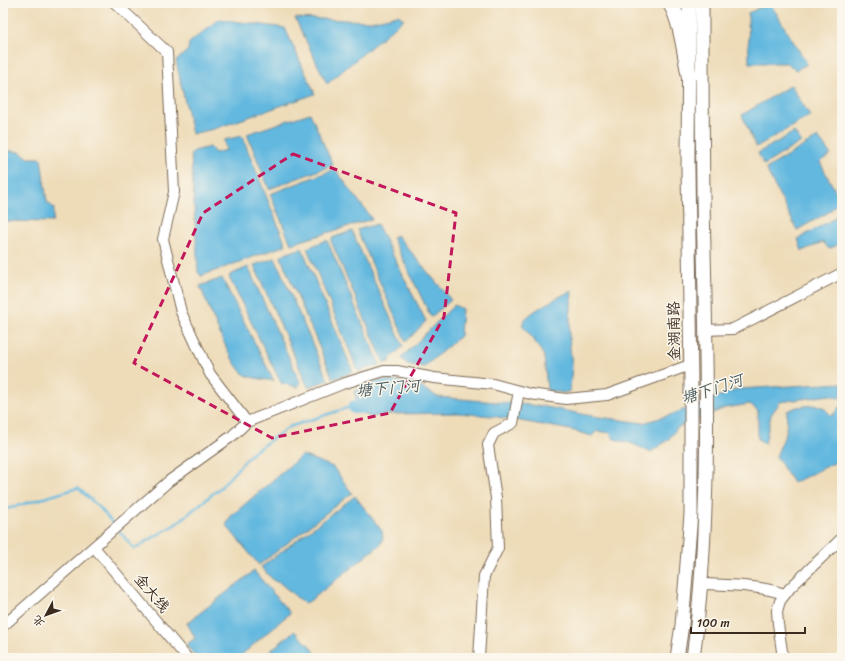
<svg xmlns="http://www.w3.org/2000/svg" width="845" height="661" viewBox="0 0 845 661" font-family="Sriracha,'LXGW WenKai TC',sans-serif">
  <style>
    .water { fill: #62b8df; stroke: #4e717e }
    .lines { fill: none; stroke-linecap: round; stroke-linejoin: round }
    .stream { stroke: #62b8df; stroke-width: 2.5 }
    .river { stroke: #62b8df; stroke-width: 14 }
    .minor-casing { stroke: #7a6854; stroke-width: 12 }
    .major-casing { stroke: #7a6854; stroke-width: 15 }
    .highway-casing { stroke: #7a6854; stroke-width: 17 }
    .minor { stroke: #fff; stroke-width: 10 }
    .major { stroke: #fff; stroke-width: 13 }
    .highway { stroke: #fff; stroke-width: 15 }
    .marked { fill: none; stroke: #c2185b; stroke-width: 3; stroke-dasharray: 8 5; stroke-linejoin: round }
    .labels { text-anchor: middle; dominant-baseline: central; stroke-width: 3; stroke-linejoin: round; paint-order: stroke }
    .street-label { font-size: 15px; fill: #3b2a1e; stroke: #fbf7ec }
    .water-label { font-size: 16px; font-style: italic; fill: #495c62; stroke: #fbf7ec }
  </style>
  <rect width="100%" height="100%" fill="#fbf7ec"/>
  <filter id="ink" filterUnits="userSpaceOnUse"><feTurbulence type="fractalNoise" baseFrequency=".025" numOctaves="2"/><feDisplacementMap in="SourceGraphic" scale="8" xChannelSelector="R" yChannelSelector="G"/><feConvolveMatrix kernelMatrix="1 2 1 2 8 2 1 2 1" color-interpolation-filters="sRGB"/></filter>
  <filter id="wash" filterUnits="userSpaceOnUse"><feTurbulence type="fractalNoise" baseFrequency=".012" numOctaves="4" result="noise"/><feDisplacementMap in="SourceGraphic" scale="16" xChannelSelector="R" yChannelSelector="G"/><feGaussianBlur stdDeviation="0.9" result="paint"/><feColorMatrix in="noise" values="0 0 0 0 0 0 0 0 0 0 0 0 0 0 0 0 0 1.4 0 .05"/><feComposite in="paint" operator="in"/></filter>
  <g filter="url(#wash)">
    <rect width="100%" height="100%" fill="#eedcb9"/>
    <!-- water -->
    <path class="water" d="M 770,3 L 807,64 L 796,70 L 787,63 L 749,63 L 748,13 Z
      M 398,15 L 404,19 L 327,84 L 295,18 L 371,21 Z
      M 219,19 L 285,28 L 315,94 L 214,129 L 192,134 L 176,61 L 188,50 L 189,43 Z
      M 791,85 L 810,116 L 756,147 L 742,115 Z
      M 310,113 L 333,165 L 269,189 L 247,134 Z
      M 794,132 L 801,142 L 764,165 L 758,153 Z
      M 242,136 L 286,245 L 201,276 L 198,272 L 191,154 L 194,151 L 210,147 L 215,153 L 226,150 L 224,140 Z
      M 818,137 L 831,155 L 820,162 L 840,200 L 829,212 L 797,230 L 766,169 Z
      M 3,150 L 20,152 L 29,158 L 41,158 L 47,202 L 54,208 L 53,222 L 3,221 Z
      M 335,169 L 372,219 L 291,244 L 270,194 Z
      M 842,209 L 842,243 L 829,249 L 823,242 L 802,251 L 798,239 L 833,219 Z
      M 377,224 L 426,321 L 406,342 L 357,230 Z
      M 352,231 L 403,346 L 391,358 L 389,362 L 384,363 L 331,241 L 332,238 Z
      M 397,235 L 451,300 L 431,317 L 392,237 Z
      M 327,240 L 380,365 L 358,371 L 307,248 Z
      M 302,248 L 353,372 L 333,379 L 281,258 L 282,255 Z
      M 275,258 L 328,380 L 308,387 L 254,265 Z
      M 248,267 L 300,382 L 298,387 L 281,383 L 229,277 L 230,275 Z
      M 222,278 L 274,381 C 264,379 252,379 244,374 C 231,366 207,303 200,286 Z
      M 572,291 L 569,337 L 572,366 L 570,391 L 563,393 L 547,390 L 544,356 L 534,340 L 522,325 C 523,324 524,320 525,319 C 532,311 561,295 572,291 Z
      M 454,305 L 462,309 L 460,336 L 424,367 L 407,364 L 401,358 Z
      M 377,380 L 399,381 L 419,386 L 438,397 L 541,406 L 592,416 L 643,423 L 670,415 L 738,389 L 842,383 L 842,397 L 838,398 L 830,395 L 780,402 L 771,415 L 765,444 L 758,439 L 758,411 L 750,404 L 725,408 L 677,428 L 669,439 L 651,452 L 630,443 L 614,439 L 611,433 L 597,431 L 592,436 L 571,430 L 492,416 L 458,413 L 391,414 L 370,417 L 361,412 L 354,392 Z
      M 813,405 L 823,407 L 832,416 L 840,406 L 842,406 L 842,459 L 793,483 L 776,456 L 786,433 L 787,411 L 797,407 Z
      M 302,455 L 333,467 L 352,493 L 259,565 L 226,525 L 231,516 Z
      M 355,496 L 382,531 L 383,538 L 381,544 L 311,600 L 306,603 L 301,601 L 280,583 L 274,581 L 261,567 Z
      M 254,571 L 290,613 L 238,658 L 197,658 L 186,645 L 195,638 L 187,623 Z
      M 294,631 L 308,644 L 320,658 L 262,658 Z"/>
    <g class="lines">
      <!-- stream -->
      <path class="stream" d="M 3,510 L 78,488 L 101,509 L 114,525
        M 117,528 L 134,549 L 176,524 L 221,487 L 252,453 L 289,427 L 347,408 L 355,407"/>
      <!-- river -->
      <path class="river" d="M 355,407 L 378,406"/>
    </g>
  </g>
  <g filter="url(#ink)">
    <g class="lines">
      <defs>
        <path id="minor" d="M 115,3 L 167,52 L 174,192 L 163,239 L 181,312 L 210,374 L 247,422
          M 705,330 L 733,329 L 842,273
          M 94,547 L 187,658
          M 701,584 C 729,585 758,585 785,594
          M 3,626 L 169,481 L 232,436 L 247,422 L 342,384 L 384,371 L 397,371 L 434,378 L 493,384 L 530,394 L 566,399 L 607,395 L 690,365
          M 479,658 L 484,576 L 498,548 L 496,498 L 488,445 L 494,433 L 513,423 L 519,391
          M 783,658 L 778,624 L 777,611 L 780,601 L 790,588 L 842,538"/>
        <path id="major" d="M 677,658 L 682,625 L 691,514 L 691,382 L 688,166 L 689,3
          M 693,658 C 711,523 707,386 704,250 C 702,168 702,85 702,3"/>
        <path id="highway" d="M 670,3 C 681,20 685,54 689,75"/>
      </defs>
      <!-- minor casing -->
      <use href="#minor" class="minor-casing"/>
      <!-- major casing -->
      <use href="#major" class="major-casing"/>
      <!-- highway casing -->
      <use href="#highway" class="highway-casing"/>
      <!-- minor -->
      <use href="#minor" class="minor"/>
      <!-- major -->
      <use href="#major" class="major"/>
      <!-- highway -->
      <use href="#highway" class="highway"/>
    </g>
  </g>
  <!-- marked area -->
  <path class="marked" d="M 293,154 L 456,213 L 444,317 L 390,413 L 272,438 L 134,363 L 203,213 Z"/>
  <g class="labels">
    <!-- street labels -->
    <g class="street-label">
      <text transform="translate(674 331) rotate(-91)">金湖南路</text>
      <text transform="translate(152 593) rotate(50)">金大线</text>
    </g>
    <!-- water labels -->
    <g class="water-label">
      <text transform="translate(388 388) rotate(-5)">塘下门河</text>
      <text transform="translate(712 389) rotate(-18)">塘下门河</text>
    </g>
  </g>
  <!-- margin -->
  <rect width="845" height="661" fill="none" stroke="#fbf7ec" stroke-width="16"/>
  <!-- north arrow -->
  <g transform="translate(46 615) rotate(229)" stroke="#fbf7ec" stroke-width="3" paint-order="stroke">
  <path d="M0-3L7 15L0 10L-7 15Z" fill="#3b2a1e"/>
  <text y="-6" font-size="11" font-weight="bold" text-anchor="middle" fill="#3b2a1e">北</text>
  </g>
  <!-- scale -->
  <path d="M691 627v6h114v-6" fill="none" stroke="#3b2a1e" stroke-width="2"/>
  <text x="697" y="627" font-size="12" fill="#3b2a1e" stroke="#fbf7ec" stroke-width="3" paint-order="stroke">100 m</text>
</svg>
